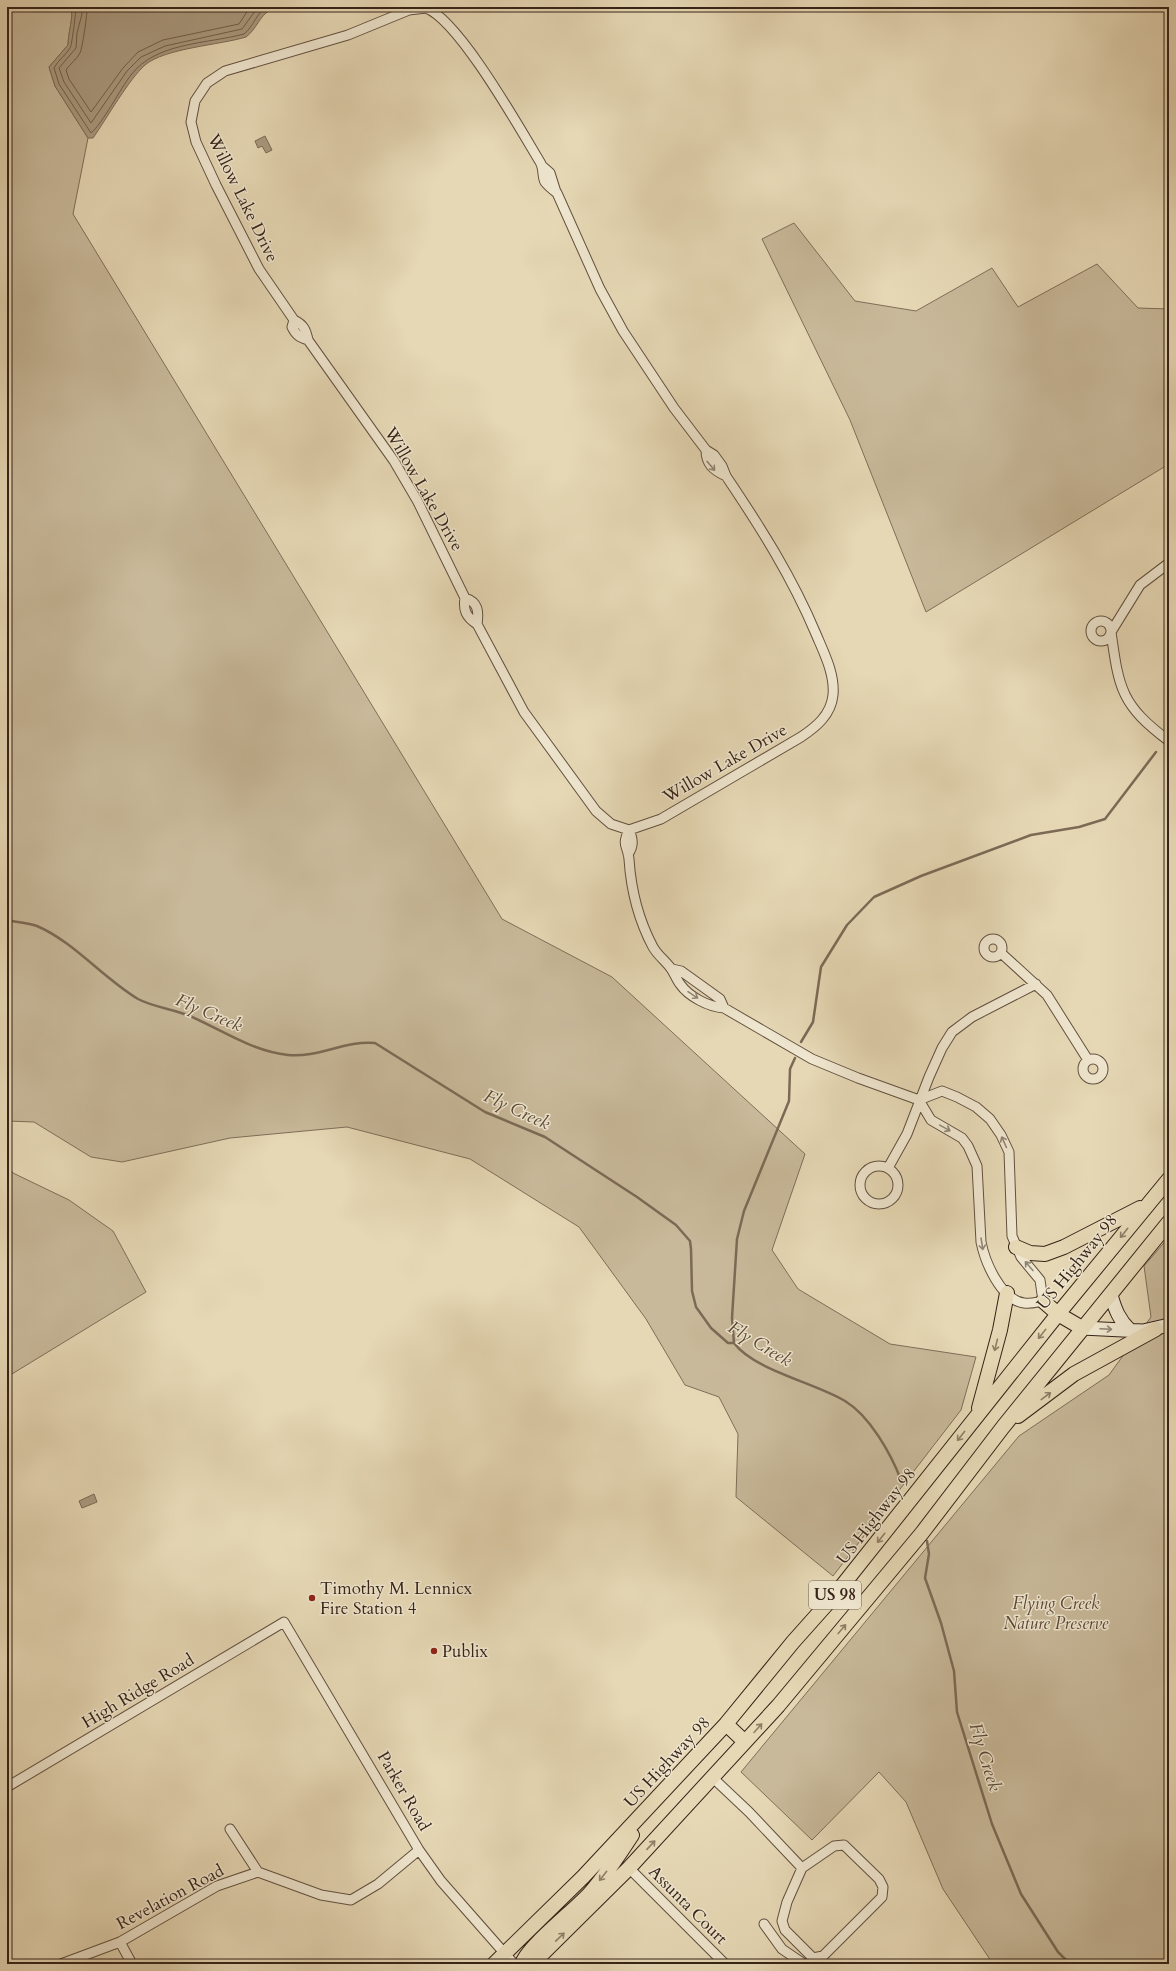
<svg xmlns="http://www.w3.org/2000/svg" width="1176" height="1971" viewBox="0 0 1176 1971" font-family="Cardo,serif">
  <style>
    .green { fill: #c8b99a; stroke: #7f6e59 }
    .water { fill: #aa9a80; stroke: #7c6a56 }
    .lines { fill: none; stroke-linecap: round; stroke-linejoin: round }
    .shore { stroke: #705e4c; stroke-width: 1 }
    .stream { stroke: #7c6a56; stroke-width: 2.5 }
    .street-casing { stroke: #62503f; stroke-width: 11 }
    .secondary-casing { stroke: #362318; stroke-width: 15 }
    .primary-casing { stroke: #362318; stroke-width: 16 }
    .street { stroke: #efe6cf; stroke-width: 9 }
    .secondary { stroke: #efe6cf; stroke-width: 13 }
    .primary { stroke: #e6d8b5; stroke-width: 14 }
    .oneway { stroke: #928474 }
    .oneway2 { stroke: #8e7e66 }
    .poi-dot { fill: #8f2418; stroke: #efe6cf; stroke-width: 1.5 }
    .labels { text-anchor: middle; dominant-baseline: central; stroke-width: 3; stroke-linejoin: round; paint-order: stroke }
    .shield { fill: #efe6cf; stroke: #6e5e4f; stroke-width: 1 }
    .shield-label { font-size: 16px; font-weight: bold; fill: #362318 }
    .street-label { font-size: 17px; fill: #362318; stroke: #efe6cf }
    .poi-label { font-size: 17px; fill: #362318; stroke: #efe6cf; text-anchor: start }
    .park-label { font-size: 17px; font-style: italic; fill: #5a4838; stroke: #efe6cf }
    .water-label { font-size: 18px; font-style: italic; fill: #594737; stroke: #efe6cf }
  </style>
  <rect width="100%" height="100%" fill="#e6d8b5"/>
  <filter id="stains"><feTurbulence type="fractalNoise" baseFrequency=".005" numOctaves="4"/><feColorMatrix values="0 0 0 0 .2 0 0 0 0 .09 0 0 0 0 .02 0 0 0 .5 -.17"/></filter>
  <radialGradient id="worn" r=".72"><stop offset=".6" stop-color="#630" stop-opacity="0"/><stop offset="1" stop-color="#630" stop-opacity=".3"/></radialGradient>
  <!-- green -->
  <path class="green" d="M 7,7 L 71,7 C 74,17 68,33 68,45 L 49,67 L 55,86 L 88,138 L 73,214 L 502,919 L 612,977 L 805,1154 L 772,1250 L 798,1289 L 890,1344 L 976,1357 L 961,1410 L 833,1576 L 736,1497 L 738,1434 L 719,1397 L 685,1385 L 646,1319 L 579,1227 L 470,1159 L 347,1127 L 230,1138 L 122,1162 L 91,1157 L 34,1122 L 7,1121 Z
    M 794,223 L 855,301 L 916,311 L 992,268 L 1018,307 L 1097,264 L 1138,308 L 1169,309 L 1169,464 L 926,612 L 850,420 L 762,239 Z
    M 7,1165 L 13,1173 L 69,1200 L 113,1231 L 146,1292 L 7,1377 Z
    M 1169,1237 L 1169,1964 L 993,1964 L 943,1889 L 906,1802 L 879,1772 L 812,1840 L 741,1772 L 1019,1436 L 1109,1375 L 1151,1317 L 1144,1266 Z"/>
  <!-- water -->
  <path class="water" d="M 71,7 L 278,7 C 259,12 260,26 246,37 C 220,45 165,48 145,65 C 129,79 107,118 93,138 L 88,138 L 55,86 L 49,67 L 68,45 C 68,33 74,16 71,7 Z
    M 265,136 L 272,150 L 266,153 L 262,146 L 258,148 L 255,141 Z
    M 94,1494 L 97,1502 L 82,1508 L 79,1501 Z"/>
  <g class="lines">
    <!-- shore -->
    <path class="shore" d="M 76,7 C 76,10 72,46 70,48 C 66,55 58,60 54,68 L 59,84 L 91,133 C 103,123 120,89 131,75 C 156,42 207,44 244,34 C 254,26 256,13 267,7
      M 81,7 L 82,14 L 77,33 L 76,48 L 59,68 L 64,82 L 91,123 L 127,71 L 141,57 L 165,46 L 242,29 L 258,7
      M 87,7 C 88,11 82,50 80,53 C 77,59 70,64 66,70 L 69,79 L 91,112 L 123,68 L 138,52 L 163,40 L 239,24 L 250,7"/>
    <!-- stream -->
    <path class="stream" d="M 7,920 C 16,922 28,923 37,926 C 74,942 103,978 138,999 C 153,1007 173,1009 190,1016 C 222,1030 252,1051 288,1055 C 318,1058 346,1040 375,1043 L 485,1112 L 545,1137 L 637,1197 L 676,1225 L 690,1241 L 691,1249 L 692,1291 L 696,1307 L 711,1328 L 728,1343 L 734,1343 C 754,1370 815,1383 845,1401 C 870,1416 891,1454 901,1480
      M 801,1042 L 813,1022 L 821,967 L 847,925 L 874,897 L 921,876 L 1031,835 L 1079,827 L 1105,819 L 1156,752
      M 734,1343 L 732,1318 L 737,1239 L 744,1211 L 789,1101 L 790,1069 L 795,1058
      M 927,1541 L 929,1554 L 925,1578 L 941,1623 L 954,1671 L 957,1712 L 992,1824 L 1021,1894 L 1058,1952 L 1070,1964"/>
    <defs>
      <path id="street" d="M 426,8 C 459,20 520,129 540,162 C 544,168 542,177 545,182 C 548,186 553,190 557,193 L 600,289 L 623,331 L 674,408 L 706,450 L 714,455 L 722,466 L 726,476 C 761,528 792,577 816,634 C 824,653 835,674 833,695 C 831,715 816,727 801,737 L 661,819 L 629,830 L 611,824 L 596,811 L 524,712 L 477,624 C 479,611 478,602 465,598 L 418,502 L 394,461 L 308,340 C 306,330 304,325 294,320 L 259,269 L 216,185 L 196,142 L 191,122 L 195,101 L 207,83 L 225,71 L 348,35 L 409,10 Z
        M 542,166 L 550,173 L 556,192
        M 294,320 L 292,327 C 296,335 299,337 308,340
        M 706,450 C 706,464 713,470 726,476
        M 1169,563 L 1140,585 L 1111,632 C 1119,689 1121,705 1169,741
        M 465,598 C 463,610 466,617 477,624
        M1091 631a10 10 0 1 1 20 0a10 10 0 1 1-20 0Z
        M 629,830 C 621,847 628,845 629,859 C 631,890 638,919 653,947 C 658,956 667,962 672,970 C 675,975 677,980 680,984 C 689,997 709,1007 724,1008 L 812,1059 L 858,1078 L 919,1100 L 931,1120 L 962,1138 L 968,1146 L 977,1166 L 981,1242 C 985,1262 1001,1300 1024,1303 C 1031,1304 1037,1302 1043,1301 L 1040,1280 L 1021,1257 L 1012,1236 L 1009,1152 L 1001,1135 L 990,1119 L 976,1107 L 957,1097 L 942,1091 L 919,1100
        M 628,854 C 634,846 633,839 629,830
        M984 948a9 9 0 1 1 18 0a9 9 0 1 1-18 0Z
        M 1001,953 L 1047,995 L 1088,1060
        M 672,969 L 681,971 L 720,999 L 724,1008
        M1083 1069a10 10 0 1 1 20 0a10 10 0 1 1-20 0Z
        M860 1185a19 19 0 1 1 38 0a19 19 0 1 1-38 0Z
        M 888,1168 L 907,1134 L 929,1077 L 942,1048 L 952,1032 L 972,1017 L 1036,984
        M 713,1778 L 749,1812 L 802,1868
        M 7,1787 L 284,1622 L 419,1850 L 441,1881 L 514,1964
        M 230,1829 L 258,1872
        M 844,1845 L 879,1879 L 883,1887 L 882,1897 L 823,1956 L 813,1958 L 785,1930 L 782,1921 L 787,1902 L 802,1868 L 834,1846 Z
        M 629,1868 L 725,1964
        M 764,1924 L 782,1949 L 804,1964
        M 120,1942 L 132,1964
        M 61,1964 L 120,1942 L 217,1886 L 258,1872 L 321,1895 L 351,1900 L 378,1884 L 419,1850"/>
      <path id="secondary" d="M 1111,1295 C 1115,1309 1119,1320 1130,1330
        M 1082,1328 L 1143,1331 L 1169,1325"/>
      <path id="primary" d="M 1016,1247 L 1030,1253 L 1045,1254 L 1064,1247 L 1140,1208
        M 1043,1301 L 1058,1314 L 1082,1328
        M 979,1408 L 1000,1330 L 1007,1293
        M 1018,1416 L 1074,1374 L 1156,1329
        M 726,1724 L 745,1742
        M 494,1964 L 583,1877 L 726,1724 L 793,1642 L 834,1596 L 1058,1314 L 1169,1179
        M 522,1964 C 527,1947 576,1909 590,1893 C 606,1875 619,1855 632,1835
        M 532,1964 L 629,1868 L 778,1706 L 922,1533 L 1003,1427 L 1169,1222"/>
    </defs>
    <!-- street casing -->
    <use href="#street" class="street-casing"/>
    <!-- secondary casing -->
    <use href="#secondary" class="secondary-casing"/>
    <!-- primary casing -->
    <use href="#primary" class="primary-casing"/>
    <!-- street -->
    <use href="#street" class="street"/>
    <!-- secondary -->
    <use href="#secondary" class="secondary"/>
    <!-- primary -->
    <use href="#primary" class="primary"/>
  </g>
  <!-- one-way arrows -->
  <defs><path id="oneway-shaft" d="M-6 0H5M1.5-3L5.5 0L1.5 3" fill="none" stroke-width="1.6" stroke-linecap="round" stroke-linejoin="round"/></defs>
  <g class="oneway">
    <use href="#oneway-shaft" transform="translate(711 466) rotate(50)"/>
    <use href="#oneway-shaft" transform="translate(693 995) rotate(34)"/>
    <use href="#oneway-shaft" transform="translate(945 1128) rotate(29)"/>
    <use href="#oneway-shaft" transform="translate(1004 1142) rotate(-114)"/>
    <use href="#oneway-shaft" transform="translate(982 1244) rotate(81)"/>
    <use href="#oneway-shaft" transform="translate(1029 1266) rotate(-131)"/>
    <use href="#oneway-shaft" transform="translate(1106 1329) rotate(3)"/>
  </g>
  <g class="oneway2">
    <use href="#oneway-shaft" transform="translate(1124 1233) rotate(129)"/>
    <use href="#oneway-shaft" transform="translate(1042 1334) rotate(129)"/>
    <use href="#oneway-shaft" transform="translate(996 1345) rotate(104)"/>
    <use href="#oneway-shaft" transform="translate(1046 1396) rotate(-37)"/>
    <use href="#oneway-shaft" transform="translate(961 1436) rotate(128)"/>
    <use href="#oneway-shaft" transform="translate(881 1538) rotate(129)"/>
    <use href="#oneway-shaft" transform="translate(842 1629) rotate(-50)"/>
    <use href="#oneway-shaft" transform="translate(758 1728) rotate(-48)"/>
    <use href="#oneway-shaft" transform="translate(651 1845) rotate(-47)"/>
    <use href="#oneway-shaft" transform="translate(603 1876) rotate(128)"/>
    <use href="#oneway-shaft" transform="translate(560 1937) rotate(-44)"/>
  </g>
  <!-- markers -->
  <g class="poi-dot">
    <circle cx="312" cy="1598" r="4"/>
    <circle cx="434" cy="1651" r="4"/>
  </g>
  <g class="labels">
    <!-- shield labels -->
    <rect class="shield" x="809" y="1581" width="52" height="28" rx="3"/>
    <g class="shield-label">
      <text x="835" y="1595">US 98</text>
    </g>
    <!-- street labels -->
    <g class="street-label">
      <text transform="translate(243 198) rotate(64)">Willow Lake Drive</text>
      <text transform="translate(424 489) rotate(60)">Willow Lake Drive</text>
      <text transform="translate(725 763) rotate(-30)">Willow Lake Drive</text>
      <text transform="translate(1077 1262) rotate(-51)">US Highway 98</text>
      <text transform="translate(876 1516) rotate(-52)">US Highway 98</text>
      <text transform="translate(138 1691) rotate(-31)">High Ridge Road</text>
      <text transform="translate(667 1762) rotate(-47)">US Highway 98</text>
      <text transform="translate(404 1791) rotate(60)">Parker Road</text>
      <text transform="translate(170 1897) rotate(-28)">Revelation Road</text>
      <text transform="translate(688 1905) rotate(45)">Assunta Court</text>
    </g>
    <!-- poi labels -->
    <g class="poi-label">
      <text x="320" y="1588">Timothy M. Lennicx<tspan x="320" dy="20">Fire Station 4</tspan></text>
      <text x="442" y="1651">Publix</text>
    </g>
    <!-- park labels -->
    <g class="park-label">
      <text x="1056" y="1603">Flying Creek<tspan x="1056" dy="20">Nature Preserve</tspan></text>
    </g>
    <!-- water labels -->
    <g class="water-label">
      <text transform="translate(209 1013) rotate(23)">Fly Creek</text>
      <text transform="translate(517 1110) rotate(25)">Fly Creek</text>
      <text transform="translate(760 1344) rotate(31)">Fly Creek</text>
      <text transform="translate(985 1757) rotate(73)">Fly Creek</text>
    </g>
  </g>
  <!-- margin -->
  <rect width="1176" height="1971" fill="none" stroke="#e6d8b5" stroke-width="24"/>
  <rect x="8" y="8" width="1160" height="1955" fill="none" stroke="#362318" stroke-width="2"/>
  <rect x="12" y="12" width="1152" height="1947" fill="none" stroke="#362318"/>
  <rect width="100%" height="100%" filter="url(#stains)"/>
  <rect width="100%" height="100%" fill="url(#worn)"/>
</svg>
